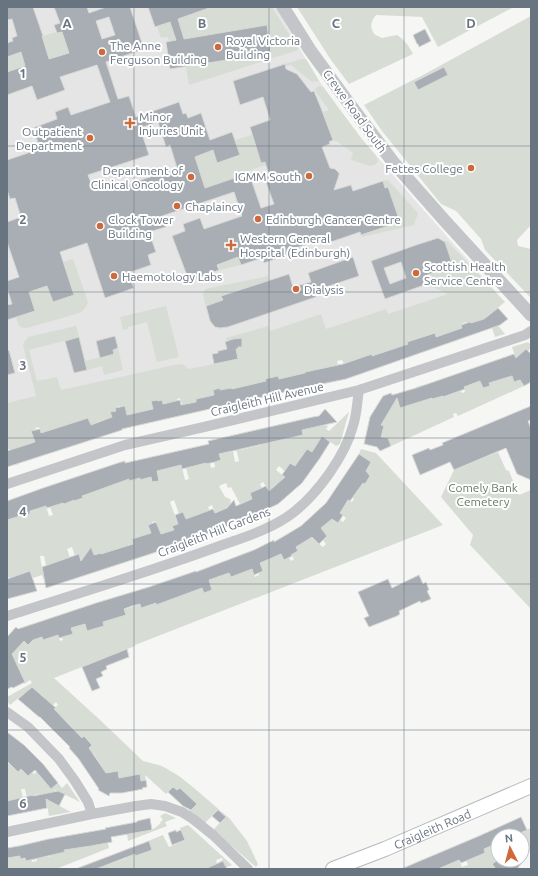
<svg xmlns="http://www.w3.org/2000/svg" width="538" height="876" viewBox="0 0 538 876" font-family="Ubuntu,sans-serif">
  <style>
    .built { fill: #e4e5e4 }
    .green { fill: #d7ddd5 }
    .building { fill: #a8aeb3; stroke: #d8d8d6; fill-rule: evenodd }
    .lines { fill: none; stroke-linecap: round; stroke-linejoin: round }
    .secondary-casing { stroke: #b5b9bd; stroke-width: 16 }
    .minor { stroke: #c3c5c8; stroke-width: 10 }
    .tertiary { stroke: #c3c5c8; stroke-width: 13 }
    .secondary { stroke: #fff; stroke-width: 14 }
    .grid { fill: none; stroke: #697481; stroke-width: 1; stroke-opacity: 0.55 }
    .poi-dot { fill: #ce693c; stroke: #fff; stroke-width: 1.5 }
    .labels { text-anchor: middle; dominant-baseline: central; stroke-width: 4; stroke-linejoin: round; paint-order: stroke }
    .poi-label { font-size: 12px; fill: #697481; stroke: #fff; text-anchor: start }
    .street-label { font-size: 12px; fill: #697481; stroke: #fff }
    .park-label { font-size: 12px; fill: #697967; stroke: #fff }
    .grid-label { font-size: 13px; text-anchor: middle; font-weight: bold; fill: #697481; stroke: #fff; stroke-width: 4; stroke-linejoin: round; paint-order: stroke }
  </style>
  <rect width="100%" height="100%" fill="#f6f6f4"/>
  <!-- built -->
  <path class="built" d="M 7,7 L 276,7 L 304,56 L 322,85 L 361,138 L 413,198 L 496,292 L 241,358 L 7,408 Z"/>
  <!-- green -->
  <path class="green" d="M 212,7 L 272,7 L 298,49 L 298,50 L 189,85 L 186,67 L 271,53 L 266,25 L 169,41 L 168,37 L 161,38 L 157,26 Z
    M 297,7 L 514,7 L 438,47 L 422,17 L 376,15 C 370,23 370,26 374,34 L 382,38 L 397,35 C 406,41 408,45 413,54 L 349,84 L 331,60 Z
    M 531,16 L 531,225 L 517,240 L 518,246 L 531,249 L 531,298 L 485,250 L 481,239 L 456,211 L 441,204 L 382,131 L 364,105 L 423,75 Z
    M 57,32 L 57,33 L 62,32 L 69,53 L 49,59 L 42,36 Z
    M 19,48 L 25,66 L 7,72 L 7,57 L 11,55 Z
    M 301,59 L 306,59 L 319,81 L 312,82 L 291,65 L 285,66 L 285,64 Z
    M 319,86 L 323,87 L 361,138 L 376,156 L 378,161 L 375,165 L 370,166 L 351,160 L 353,153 L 338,142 L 333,140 L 323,112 L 329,110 L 316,92 L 315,89 L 317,87 Z
    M 252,135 L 261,163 L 265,162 L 266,165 L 248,171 L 249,173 L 205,188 L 195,157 L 213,150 L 217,163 L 240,156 L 235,140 Z
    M 388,180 L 418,213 L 414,225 L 362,237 L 361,235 L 400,222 L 388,187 L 385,188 L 383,181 Z
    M 447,241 L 505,302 L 489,315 L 505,334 L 495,337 L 489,319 L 484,319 L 471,325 L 467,324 L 466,322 L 461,324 L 462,328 L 455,334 L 457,340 L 453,342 L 450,332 L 438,336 L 441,346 L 439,346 L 434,333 L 408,342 L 408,344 L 372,356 L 372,354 L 344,364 L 342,360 L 337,361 L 338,365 L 319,369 L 320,376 L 313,378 L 311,370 L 305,372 L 306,377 L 293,376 L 281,379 L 282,383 L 265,380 L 267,386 L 261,382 L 232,389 L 231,388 L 220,390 L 220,388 L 213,390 L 214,395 L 196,399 L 199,412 L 196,412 L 194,403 L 182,405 L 180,398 L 177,399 L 181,416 L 179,416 L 175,402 L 164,407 L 162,400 L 158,401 L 158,400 L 151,401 L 153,409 L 127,415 L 119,406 L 115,408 L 116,411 L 110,412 L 112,417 L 97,422 L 102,437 L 95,439 L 88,418 L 64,426 L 43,440 L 39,427 L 35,428 L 36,430 L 31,431 L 35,442 L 14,449 L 19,464 L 16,465 L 9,449 L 7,449 L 7,403 L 36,396 L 23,345 L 24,342 L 28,337 L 76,326 L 79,337 L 29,350 L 37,381 L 57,377 L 61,390 L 179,364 L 184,365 L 188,369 L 238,359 L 236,349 L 238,349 L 238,347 L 242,347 L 242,338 L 227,341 L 226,338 L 268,326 L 270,331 L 321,314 L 326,329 L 386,309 L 388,314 L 448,294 L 431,286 L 422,260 L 433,257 L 438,271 L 453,266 L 445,242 Z
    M 215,249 L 221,263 L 238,257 L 241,265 L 220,270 L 219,268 Z
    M 73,259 L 88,302 C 86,309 82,312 76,314 L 27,328 C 19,329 18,324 16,317 L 35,311 L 31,299 L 12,305 L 10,298 L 43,287 L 40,263 L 53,302 L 74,295 L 63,262 Z
    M 268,276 L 269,280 L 222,296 L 223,300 L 206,306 C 204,299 201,294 206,289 Z
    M 166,306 L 179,357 L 157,362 L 147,322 L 128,327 L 128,329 L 123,330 L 120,317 Z
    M 528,342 L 531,345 L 531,348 L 528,351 L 526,349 L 523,352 L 524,354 L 531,376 L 521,382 L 524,386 L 458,416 L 456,413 L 453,414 L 454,417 L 391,446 L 385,438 L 381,437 L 378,425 L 384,419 L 394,403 L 392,395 L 395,394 L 400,408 L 421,401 L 416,387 L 423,385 L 427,397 L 431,396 L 432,399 L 435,398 L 434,395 L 442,393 L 444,397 L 461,391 L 462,393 L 465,392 L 464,387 L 480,381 L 483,388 L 489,386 L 485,371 L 491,378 L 492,382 L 507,377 L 510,371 L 514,382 L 518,381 L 517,361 L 512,347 Z
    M 118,348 L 123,370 L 104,375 L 102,366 L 87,370 L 85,361 L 114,354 L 113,349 Z
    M 349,412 L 340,444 L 336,446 L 322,436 L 313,450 L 321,455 L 320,457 L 307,449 L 295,466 L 290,463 L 286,469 L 289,475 L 279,466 L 276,470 L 285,477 L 269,491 L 263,482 L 260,484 L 262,488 L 250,493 L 252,499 L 240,504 L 231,487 L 228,488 L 226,483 L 219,486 L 225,497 L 228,498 L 231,500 L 230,505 L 231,507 L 215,513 L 212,505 L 208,507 L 215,523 L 188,524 L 183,512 L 179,514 L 174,500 L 170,502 L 178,524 L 172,526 L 174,530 L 160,534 L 156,521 L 152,522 L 152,523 L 148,525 L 151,533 L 133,544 L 128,545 L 131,554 L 124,547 L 101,554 L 100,553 L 81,559 L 79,554 L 75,556 L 72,547 L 67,549 L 76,575 L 46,566 L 44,556 L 40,556 L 42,568 L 47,582 L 45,583 L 42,575 L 33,578 L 30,571 L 11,578 L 9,577 L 7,578 L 7,534 L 8,533 L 7,529 L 7,520 L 21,515 L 30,514 L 28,507 L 46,506 L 49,516 L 53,515 L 50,507 L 56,505 L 69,487 L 74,501 L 83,498 L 81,491 L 89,489 L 90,493 L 96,491 L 95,487 L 102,484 L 104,488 L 110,486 L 108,482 L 139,475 L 141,480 L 151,477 L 152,482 L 159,481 L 157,471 L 178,466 L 174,451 L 178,451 L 185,480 L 189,479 L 185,464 L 190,467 L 194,466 L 194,462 L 205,460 L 206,464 L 210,463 L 211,468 L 215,467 L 213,456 L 216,462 L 221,460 L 219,454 L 233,451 L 235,462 L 239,461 L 233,435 L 236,435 L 240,450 L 261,445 L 257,430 L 264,428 L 268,443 L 288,438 L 302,430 L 319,426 L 324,423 L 328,427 L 326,429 L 329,431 Z
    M 361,449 L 376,453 L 443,525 L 135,645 L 135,646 L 54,678 L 99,719 L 143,761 L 162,766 L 179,776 L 194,788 L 230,819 L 247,841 L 258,864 L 256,867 L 213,830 L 225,817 L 218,810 L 204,824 L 189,811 L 197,804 L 180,788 L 177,790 L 173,787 L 166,794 L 145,775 L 146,780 L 141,781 L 140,775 L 119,778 L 118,771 L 114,771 L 115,777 L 107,775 L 94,754 L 85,751 L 92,745 L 84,736 L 77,742 L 67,738 L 75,730 L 60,715 L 43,720 L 58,705 L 56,702 L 49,709 L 45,698 L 32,687 L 10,705 L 7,701 L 7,697 L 32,683 L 30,680 L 24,684 L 13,671 L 19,668 L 17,664 L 7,659 L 24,641 L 28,645 L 31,641 L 18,629 L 23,627 L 26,634 L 30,632 L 28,625 L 32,624 L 36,638 L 42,637 L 43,640 L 46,639 L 57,632 L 60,641 L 63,640 L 60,632 L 66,636 L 72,634 L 71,628 L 85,624 L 87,631 L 94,629 L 91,621 L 140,604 L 141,608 L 155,600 L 156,604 L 175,598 L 201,585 L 204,593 L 212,590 L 209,580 L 229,573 L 231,577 L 252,569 L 255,577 L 259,575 L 259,573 L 263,571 L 260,563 L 280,554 L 281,554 L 284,560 L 287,559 L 285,552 L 291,561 L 294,559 L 289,551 L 291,550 L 294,554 L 298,551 L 296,547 L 307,540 L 299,527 L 302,525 L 311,537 L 323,547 L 326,544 L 323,540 L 327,536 L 321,528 L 332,519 L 338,523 L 340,520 L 343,522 L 346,518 L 338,512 L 344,503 L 346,504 L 348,500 L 352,502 L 354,499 L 351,497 L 351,488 L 357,492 L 358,490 L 355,488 L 362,482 L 365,484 L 370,476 L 366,471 L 371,462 L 359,454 Z
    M 498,452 L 506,470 L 509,471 L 519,495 L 531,490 L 531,609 L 470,545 L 473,535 L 441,497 L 454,470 Z
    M 9,763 L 18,772 L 23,767 L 34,774 L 44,765 L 47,769 L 39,775 L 47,784 L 54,778 L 56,780 L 49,786 L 51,789 L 58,783 L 62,788 L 67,783 L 80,802 L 55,790 L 50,801 L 71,812 L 49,816 L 46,799 L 42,799 L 41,794 L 29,796 L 32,811 L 30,812 L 25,789 L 21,789 L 23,798 L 7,801 L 7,764 L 8,764 Z
    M 165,813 L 176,818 L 165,822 L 167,826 L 128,841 L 127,834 L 152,830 L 161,823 L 160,822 L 163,820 L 160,816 Z
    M 188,825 L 232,865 L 223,869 L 220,861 L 223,860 L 222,858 L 216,860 L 217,864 L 216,869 L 96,869 L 101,867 L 99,860 L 107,857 L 110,864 L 127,858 L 124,850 L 132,847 L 135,856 L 141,854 L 137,845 L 140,844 L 143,853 L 152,850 L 149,842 L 148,843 L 148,841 L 163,835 L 169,847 L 185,840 L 180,828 Z
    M 531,828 L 531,852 L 522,849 L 522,836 L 513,836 Z
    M 88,832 L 91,846 L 97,845 L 96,840 L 102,839 L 103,844 L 108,843 L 109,848 L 56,869 L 7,869 L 7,858 L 19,851 L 20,859 L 25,858 L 26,861 L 30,861 L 29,857 L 31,857 L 32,862 L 37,861 L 36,856 L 46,854 L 47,857 L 51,856 L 50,853 L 59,851 L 60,853 L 64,852 L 64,850 L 70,840 L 69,835 L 72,835 L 74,845 L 77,844 L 78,848 L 87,847 L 84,833 Z
    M 497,844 L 498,846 L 498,860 L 492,864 L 496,869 L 439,869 L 459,860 L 462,867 L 468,865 L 465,857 L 473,854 L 474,858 L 477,856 L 480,851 L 481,855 L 485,853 L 484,849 Z"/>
  <!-- building -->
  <path class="building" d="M 7,7 L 33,7 L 43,36 L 42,36 L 49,59 L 69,53 L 62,32 L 57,33 L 54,25 L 60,23 L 54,7 L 87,7 L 89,13 L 106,7 L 130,7 L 144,49 L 106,62 L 118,99 L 129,96 L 136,117 L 179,102 L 183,114 L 186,113 L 188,118 L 201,113 L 210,140 L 232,132 L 240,155 L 217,163 L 213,150 L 195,157 L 205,188 L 249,173 L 261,208 L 274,204 L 264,177 L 269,175 L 265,162 L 261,163 L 250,127 L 270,120 L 263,97 L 240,105 L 233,81 L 285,64 L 286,69 L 297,74 L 311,92 L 314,91 L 321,108 L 333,140 L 329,142 L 330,144 L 322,147 L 330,168 L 335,169 L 339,173 L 339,175 L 334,190 L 351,185 L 353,191 L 383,181 L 385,188 L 388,187 L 400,222 L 361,235 L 360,232 L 325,244 L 323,239 L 296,248 L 298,251 L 264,263 L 262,258 L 241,265 L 238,257 L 217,265 L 219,270 L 189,281 L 172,236 L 185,231 L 183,224 L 200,218 L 204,229 L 242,216 L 234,192 L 162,216 L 166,227 L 149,232 L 156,252 L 148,255 L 151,265 L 128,273 L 134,288 L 105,298 L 87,243 L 60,252 L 74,295 L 53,302 L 47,286 L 29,292 L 35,311 L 7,320 L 7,305 L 12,304 L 7,288 L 7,281 L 19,277 L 7,242 L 7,222 L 21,217 L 15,198 L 10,199 L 7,190 L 7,160 L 40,149 L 33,128 L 57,119 L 55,112 L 68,107 L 71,115 L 110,102 L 97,65 L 60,77 L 65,90 L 37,100 L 32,86 L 7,95 L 7,72 L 25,66 L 21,52 L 7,57 L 7,43 L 13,41 L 12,38 L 17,36 L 12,19 L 7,20 ZM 109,17 L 115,35 L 102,39 L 96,21 ZM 158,122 L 166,147 L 170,145 L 177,168 L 117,188 L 116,184 L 94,191 L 88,175 L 149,155 L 140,128 Z
    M 148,7 L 209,7 L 209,8 L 178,19 L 184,39 L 267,25 L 271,53 L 170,69 L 166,42 L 176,40 L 170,22 L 155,27 Z
    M 425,29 L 431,41 L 419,47 L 418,44 L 417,44 L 413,35 Z
    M 444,67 L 448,75 L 418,90 L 414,82 Z
    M 438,238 L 445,242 L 453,266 L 427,275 L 430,283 L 385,299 L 371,261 L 416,245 ZM 401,262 L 406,278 L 390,284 L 384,268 Z
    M 353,257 L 359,276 L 314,291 L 316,297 L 228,327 L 220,328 L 215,327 L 210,321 L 206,306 L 223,300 L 221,296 L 289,274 L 293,287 L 311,282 L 308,273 Z
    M 498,308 L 508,319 L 500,325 L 346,379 L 302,388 L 122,429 L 122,430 L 7,467 L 7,451 L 35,442 L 31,431 L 40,429 L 41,433 L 88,418 L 91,425 L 112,417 L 110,412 L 116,411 L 115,408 L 125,406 L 127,415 L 153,409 L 151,401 L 158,400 L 158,401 L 162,400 L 163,404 L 180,400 L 181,405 L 196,402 L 196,399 L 214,395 L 213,390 L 220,388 L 220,390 L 231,388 L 232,389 L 266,381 L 265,379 L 278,376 L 279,379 L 305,373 L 305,372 L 343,364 L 372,354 L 372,356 L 408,344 L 407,342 L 435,333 L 436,337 L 462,328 L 461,325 L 470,322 L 471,323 L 484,319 Z
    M 115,336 L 118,348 L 113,350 L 114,354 L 100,358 L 96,341 Z
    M 79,337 L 87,370 L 74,373 L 65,341 Z
    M 242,338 L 242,347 L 238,347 L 238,349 L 236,349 L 238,359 L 214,364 L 212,354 L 218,353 L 218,351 L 227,349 L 225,342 L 233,339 Z
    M 526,349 L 531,354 L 531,382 L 524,386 L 520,380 L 514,382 L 512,376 L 489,383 L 490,386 L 483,388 L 480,381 L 464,387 L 465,389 L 443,397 L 443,396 L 432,399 L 432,398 L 400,408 L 397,398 L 381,425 L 384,426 L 381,437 L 388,438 L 391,446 L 380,451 L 377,447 L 364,444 L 370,417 L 383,396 L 391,393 L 392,395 L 416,388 L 514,354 L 516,358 Z
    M 9,350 L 15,373 L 7,375 L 7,351 Z
    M 531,406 L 531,420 L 528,421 L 531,429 L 531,480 L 517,474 L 506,448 L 454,470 L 450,462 L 420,475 L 412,455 L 429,448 L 430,450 L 443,445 L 442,443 Z
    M 325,409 L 337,422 L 302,430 L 303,435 L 219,454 L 221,460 L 215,462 L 206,464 L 206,463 L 182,469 L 181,465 L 157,471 L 159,481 L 152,482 L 151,477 L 140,480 L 140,478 L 129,481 L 129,479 L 82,496 L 83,498 L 74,501 L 74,500 L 64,504 L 63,503 L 47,508 L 46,506 L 30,511 L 30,514 L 21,517 L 20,516 L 7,520 L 7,501 L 43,488 L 118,463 L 125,461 L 125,463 L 209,444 L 208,441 L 313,417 L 319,416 Z
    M 322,436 L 330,442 L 320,458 L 302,483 L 278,504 L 246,519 L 187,542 L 46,588 L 42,567 L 79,554 L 81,561 L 91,547 L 94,555 L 101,553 L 101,554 L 133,544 L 132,539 L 151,533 L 148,525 L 156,522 L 161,534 L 174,530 L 172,526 L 178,524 L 175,515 L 183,512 L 186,519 L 213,509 L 215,513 L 227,508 L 234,500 L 236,506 L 252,499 L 250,493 L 266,486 L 269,491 L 285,477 L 282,475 L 290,463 L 295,466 L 307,449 L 312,452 Z
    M 359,454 L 371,462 L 366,471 L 370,476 L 365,484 L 363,483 L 350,501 L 348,500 L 340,513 L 343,515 L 338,523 L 332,519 L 321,528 L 327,536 L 319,544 L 312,537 L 296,547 L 298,551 L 291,555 L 292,556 L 284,560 L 281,554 L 260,563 L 263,571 L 254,575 L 252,569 L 231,577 L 229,573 L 209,580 L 212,590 L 204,593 L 202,588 L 156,605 L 156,603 L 141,608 L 140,604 L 132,606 L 124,609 L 126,615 L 103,622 L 104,626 L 87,631 L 85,624 L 71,628 L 73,634 L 59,638 L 58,635 L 43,640 L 42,637 L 33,640 L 28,645 L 24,641 L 12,654 L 25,682 L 13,688 L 12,687 L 7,689 L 7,637 L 16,627 L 18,629 L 96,603 L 149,587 L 196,571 L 196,572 L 254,550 L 274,540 L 274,542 L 301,526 L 326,503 Z
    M 30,571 L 37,591 L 7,599 L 7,579 Z
    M 419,575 L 423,584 L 426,582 L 429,590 L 427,591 L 431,599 L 421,603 L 420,601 L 399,611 L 400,614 L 397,616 L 369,627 L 364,618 L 369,616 L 358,592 L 388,579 L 392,588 Z
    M 127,649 L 129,657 L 106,666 L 107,669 L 101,672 L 103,676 L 96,679 L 100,688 L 92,691 L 82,667 Z
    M 32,687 L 56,708 L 54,709 L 82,738 L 84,736 L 92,745 L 89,748 L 106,773 L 118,771 L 119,778 L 140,774 L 141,781 L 146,780 L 147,787 L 142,788 L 143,789 L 122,793 L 110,793 L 109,796 L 98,790 L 99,789 L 78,758 L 69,748 L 70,747 L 40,717 L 39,717 L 18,699 Z
    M 7,732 L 24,745 L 43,764 L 58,783 L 51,789 L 35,770 L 28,776 L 21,769 L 18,772 L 7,761 Z
    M 173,787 L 177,790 L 180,788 L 197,804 L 191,810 L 183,806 L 168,792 Z
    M 58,791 L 65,794 L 59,806 L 46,799 L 47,808 L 7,816 L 7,801 L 33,795 L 33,796 Z
    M 218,810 L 226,817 L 220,823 L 212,816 Z
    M 521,817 L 527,830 L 513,836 L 498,836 L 498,843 L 484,849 L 485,853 L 461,863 L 459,860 L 438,869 L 401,869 L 479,836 Z
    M 150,818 L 152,830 L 111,837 L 112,842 L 91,846 L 64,850 L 65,852 L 26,861 L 25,858 L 20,859 L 20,856 L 7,858 L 7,848 L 19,846 L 49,839 L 106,829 L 105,828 L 137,822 L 137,821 Z
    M 176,830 L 176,832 L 181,830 L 185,840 L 172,845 L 168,833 Z
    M 149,841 L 152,850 L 135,856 L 135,854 L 96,869 L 78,869 L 78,868 Z
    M 498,860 L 524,860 L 517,869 L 496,869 L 492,864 Z
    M 223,861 L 227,869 L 205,869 Z"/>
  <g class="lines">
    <defs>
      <g id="secondary">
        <path id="s1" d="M 333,869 L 385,849 L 531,786"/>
      </g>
    </defs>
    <!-- secondary casing -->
    <use href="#secondary" class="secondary-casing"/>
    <!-- minor -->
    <path class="minor" d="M 7,484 L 125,445 L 204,427 L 359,390 L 525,335 L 531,331
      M 7,616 C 76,594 146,573 214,548 C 241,538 271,530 294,512 C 318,493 345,456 353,426 C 357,414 357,402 359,390
      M 7,712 L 28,727 L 59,759 L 75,781 L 88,802 L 92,814
      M 7,832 L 92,814 L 136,806 L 151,804 L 165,806 L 182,812 L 193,819 L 213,835 L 248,869"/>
    <!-- tertiary -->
    <path class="tertiary" d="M 283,7 L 310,50 L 348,102 L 393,162 L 445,221 L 531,315"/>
    <!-- secondary -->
    <use href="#secondary" class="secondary"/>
  </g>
  <!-- grid -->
  <path class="grid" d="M 134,7 L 134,869M 269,7 L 269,869M 404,7 L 404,869M 7,146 L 531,146M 7,292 L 531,292M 7,438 L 531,438M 7,584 L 531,584M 7,730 L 531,730"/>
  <!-- markers -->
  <g class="poi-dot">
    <circle cx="218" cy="47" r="4"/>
    <circle cx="102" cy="52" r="4"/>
    <path d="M128 117h4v4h4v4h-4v4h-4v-4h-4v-4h4z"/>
    <circle cx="90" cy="138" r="4"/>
    <circle cx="471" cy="168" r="4"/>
    <circle cx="309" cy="176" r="4"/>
    <circle cx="191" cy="177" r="4"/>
    <circle cx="177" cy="206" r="4"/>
    <circle cx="258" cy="219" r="4"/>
    <circle cx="100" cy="226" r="4"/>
    <path d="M229 239h4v4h4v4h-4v4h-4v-4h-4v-4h4z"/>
    <circle cx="416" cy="273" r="4"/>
    <circle cx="114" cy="276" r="4"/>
    <circle cx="296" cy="289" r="4"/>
  </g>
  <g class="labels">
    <!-- poi labels -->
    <g class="poi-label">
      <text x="226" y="40">Royal Victoria<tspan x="226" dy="14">Building</tspan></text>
      <text x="110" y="45">The Anne<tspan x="110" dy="14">Ferguson Building</tspan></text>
      <text x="139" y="116">Minor<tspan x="139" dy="14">Injuries Unit</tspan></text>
      <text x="82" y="131" text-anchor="end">Outpatient<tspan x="82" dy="14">Department</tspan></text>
      <text x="463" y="168" text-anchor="end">Fettes College</text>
      <text x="183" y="170" text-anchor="end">Department of<tspan x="183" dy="14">Clinical Oncology</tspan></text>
      <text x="301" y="176" text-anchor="end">IGMM South</text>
      <text x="185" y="206">Chaplaincy</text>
      <text x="108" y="219">Clock Tower<tspan x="108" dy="14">Building</tspan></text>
      <text x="266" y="219">Edinburgh Cancer Centre</text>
      <text x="240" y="238">Western General<tspan x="240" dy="14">Hospital (Edinburgh)</tspan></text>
      <text x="424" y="266">Scottish Health<tspan x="424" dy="14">Service Centre</tspan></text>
      <text x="122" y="276">Haemotology Labs</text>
      <text x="304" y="289">Dialysis</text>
    </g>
    <!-- street labels -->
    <g class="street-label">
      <text transform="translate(355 111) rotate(54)">Crewe Road South</text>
      <text transform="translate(267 399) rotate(-13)">Craigleith Hill Avenue</text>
      <text transform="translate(214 532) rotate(-21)">Craigleith Hill Gardens</text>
      <text stroke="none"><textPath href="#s1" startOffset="107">Craigleith Road</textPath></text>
    </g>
    <!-- park labels -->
    <g class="park-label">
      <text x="483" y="487">Comely Bank<tspan x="483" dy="14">Cemetery</tspan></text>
    </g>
  </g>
  <g class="grid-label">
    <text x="67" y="28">A</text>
    <text x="202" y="28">B</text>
    <text x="336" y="28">C</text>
    <text x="471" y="28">D</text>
    <text x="23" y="78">1</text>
    <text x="23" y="224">2</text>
    <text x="23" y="370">3</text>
    <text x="23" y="516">4</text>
    <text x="23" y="662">5</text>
    <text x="23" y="808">6</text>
  </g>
  <!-- border -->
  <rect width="538" height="876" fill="none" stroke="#697481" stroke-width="16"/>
  <!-- north arrow -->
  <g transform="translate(510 848) rotate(354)"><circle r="19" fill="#ffffff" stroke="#c3c7cd"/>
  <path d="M0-3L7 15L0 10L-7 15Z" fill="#ce693c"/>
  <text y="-6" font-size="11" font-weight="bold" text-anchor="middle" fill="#697481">N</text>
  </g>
</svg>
